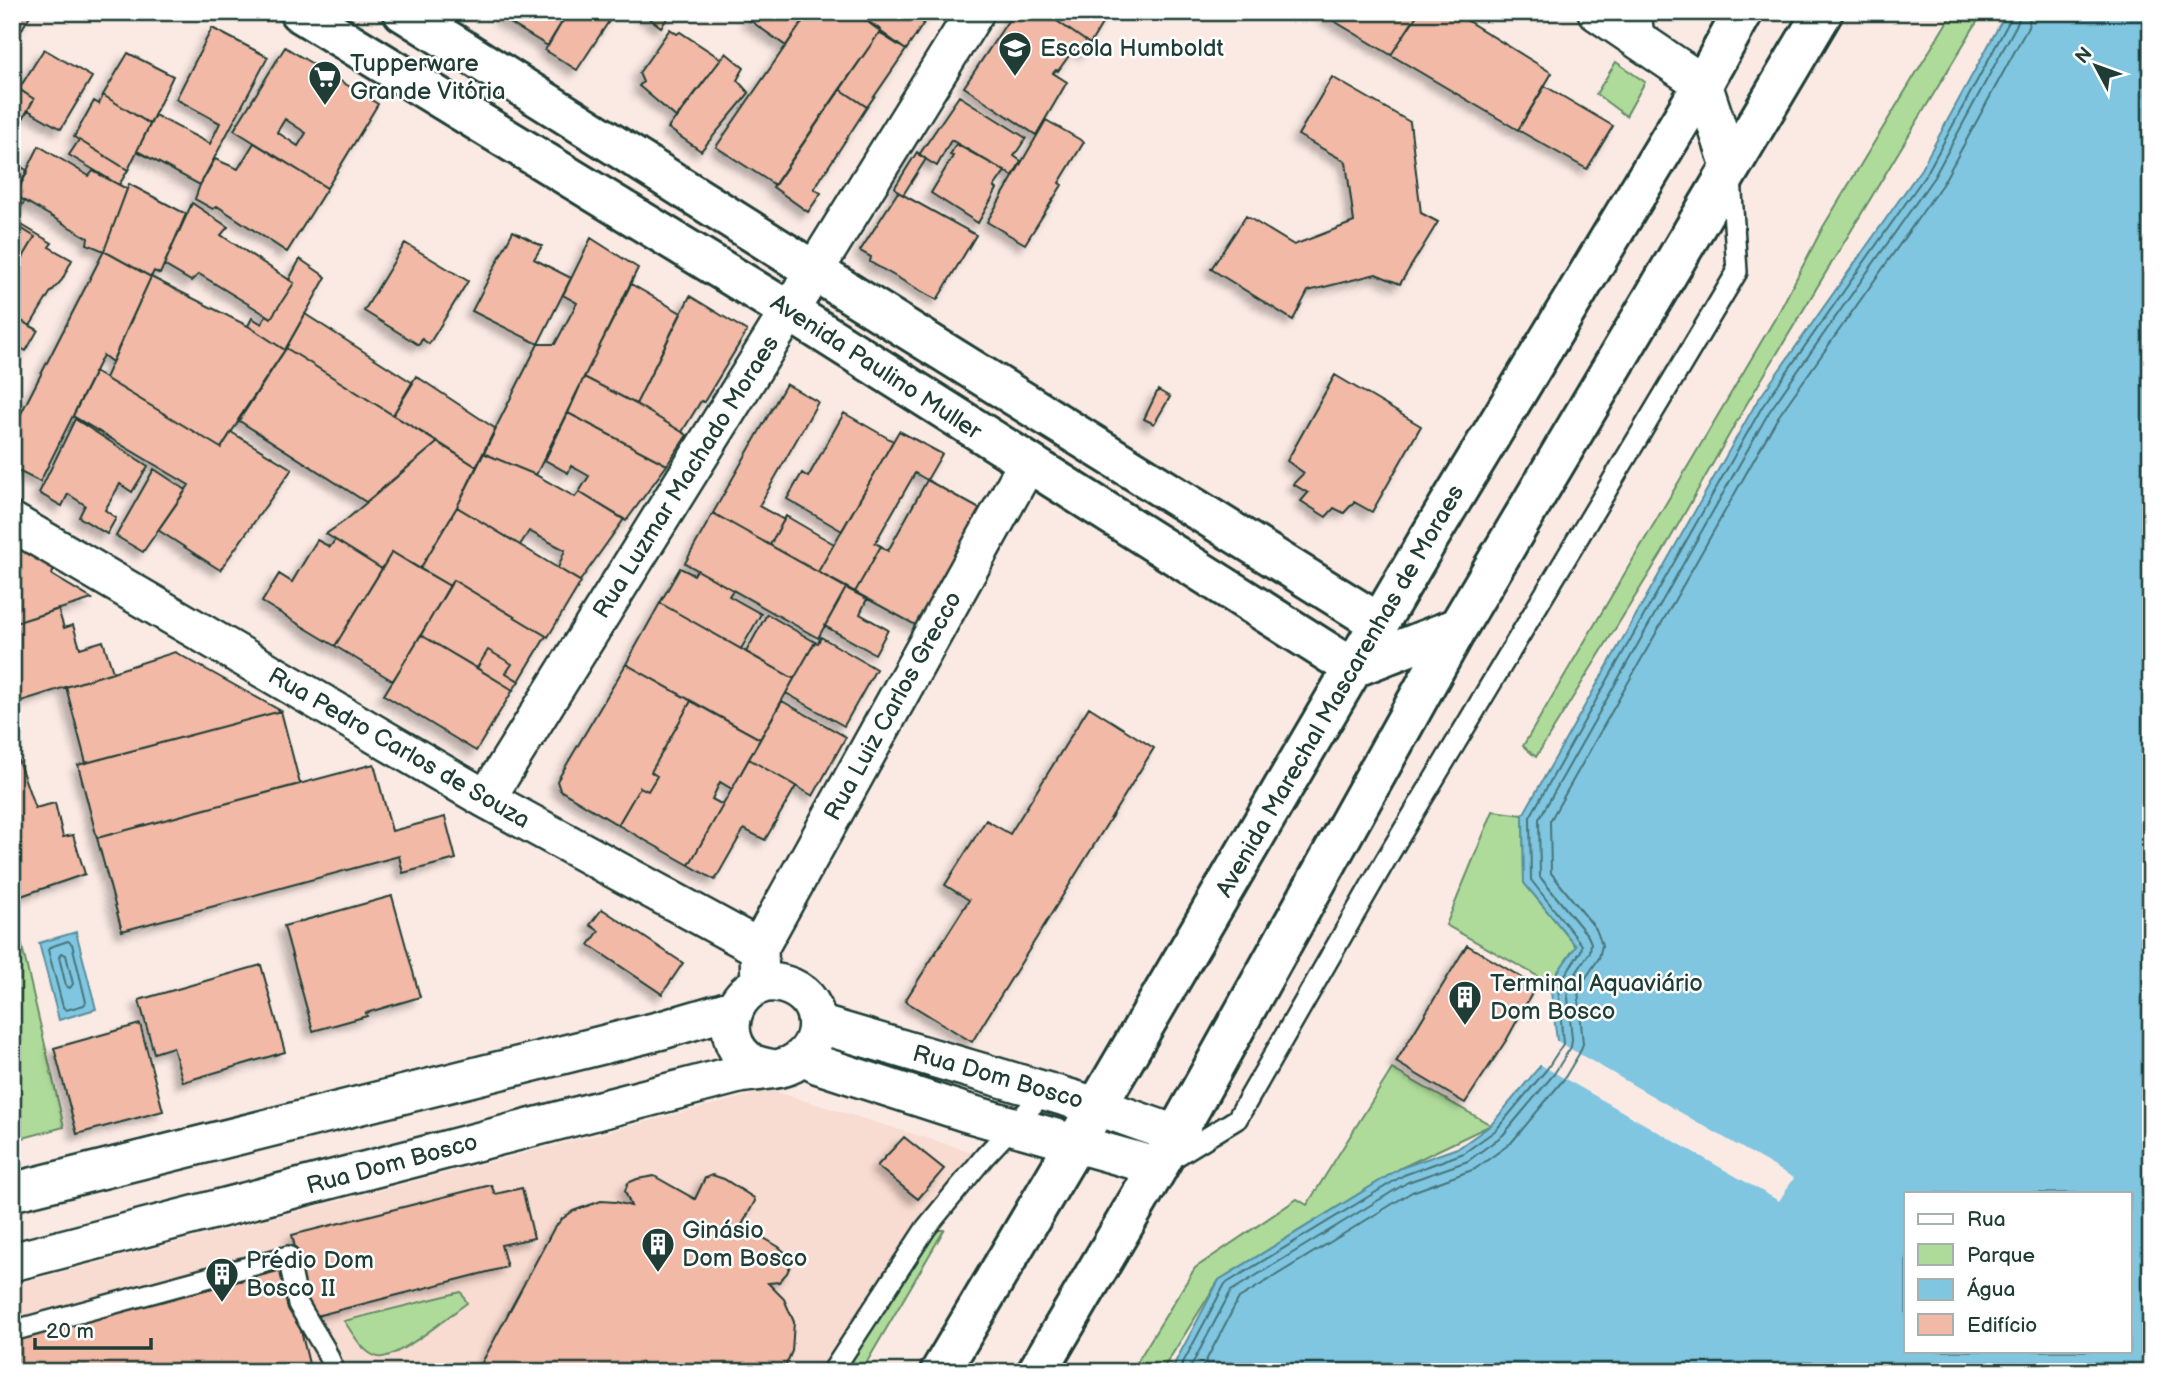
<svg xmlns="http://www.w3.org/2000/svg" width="2163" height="1384" viewBox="0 0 2163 1384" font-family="'Balsamiq Sans',sans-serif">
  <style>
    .built { fill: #f8dbd1 }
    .green { fill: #aedb9a; stroke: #668c67; stroke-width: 2 }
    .water { fill: #80c6e1; stroke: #598f9c; stroke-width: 2; fill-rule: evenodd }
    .pier { fill: #fbeae4 }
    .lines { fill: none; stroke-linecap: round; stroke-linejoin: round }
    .shore { stroke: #467479; stroke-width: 2 }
    .building { fill: #f1b9a6; stroke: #1f3d34; stroke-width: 2; fill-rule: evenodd; filter: url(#shadow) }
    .service-casing { stroke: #1f3d34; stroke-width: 24 }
    .minor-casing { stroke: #1f3d34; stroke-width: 42 }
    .secondary-casing { stroke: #1f3d34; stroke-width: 44 }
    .service { stroke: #fff; stroke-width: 19 }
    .minor { stroke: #fff; stroke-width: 37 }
    .secondary { stroke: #fff; stroke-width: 38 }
    .labels { text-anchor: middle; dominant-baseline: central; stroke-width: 5; stroke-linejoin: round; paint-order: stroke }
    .poi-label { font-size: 24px; fill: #1f3d34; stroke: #fff; text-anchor: start }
    .street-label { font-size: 24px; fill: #1f3d34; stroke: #fff }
  </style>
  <defs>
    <filter id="shadow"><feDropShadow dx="-6" dy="6" stdDeviation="3.5" flood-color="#0004"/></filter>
  </defs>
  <rect width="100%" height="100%" fill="#fbeae4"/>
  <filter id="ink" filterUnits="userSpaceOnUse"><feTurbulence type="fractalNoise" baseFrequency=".0143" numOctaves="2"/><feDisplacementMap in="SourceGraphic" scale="14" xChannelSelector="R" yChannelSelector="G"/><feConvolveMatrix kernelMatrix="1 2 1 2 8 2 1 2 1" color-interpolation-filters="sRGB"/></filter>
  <g filter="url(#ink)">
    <!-- built -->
    <path class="built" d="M 770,1090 L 985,1156 L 860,1372 L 12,1372 L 12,1285 Z"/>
    <!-- green -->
    <path class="green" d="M 1953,12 L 1983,12 L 1746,405 L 1662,553 L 1536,757 L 1523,746 L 1780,310 L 1823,227 Z
      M 1616,62 L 1645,82 L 1626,116 L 1596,94 Z
      M 1493,811 L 1523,815 L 1524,883 L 1576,946 L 1550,983 L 1446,925 Z
      M 12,903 L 64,1127 L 12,1141 Z
      M 1392,1069 L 1491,1125 L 1401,1168 L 1219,1280 L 1161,1372 L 1131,1372 L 1195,1268 L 1297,1199 L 1307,1205 Z
      M 937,1230 L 944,1230 L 861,1372 L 838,1372 Z
      M 461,1292 L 467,1303 C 450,1315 395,1361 378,1357 C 362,1353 353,1333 344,1321 Z"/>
    <!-- water -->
    <path class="water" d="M 2151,12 L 2151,1372 L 1170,1372 L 1219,1280 L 1401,1168 L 1460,1147 L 1491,1125 L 1541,1065 L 1557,1041 L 1550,983 L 1576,946 L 1524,883 L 1523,815 L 1756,403 L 1921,169 L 2006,13 ZM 1906,1193 L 2130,1193 L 2130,1351 L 1906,1351 Z
      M 76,932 L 96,1009 L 59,1020 L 39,943 Z"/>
    <!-- pier -->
    <path class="pier" d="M 1553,1038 L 1557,1041 L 1794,1178 L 1779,1201 L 1541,1065 L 1539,1063 Z"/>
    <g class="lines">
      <!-- shore -->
      <path class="shore" d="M 68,941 L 72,944 L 86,1002 L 84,1005 L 66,1010 L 63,1007 L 48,950 L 50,947 Z
        M 61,953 L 66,955 L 73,984 L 70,988 L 66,986 L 59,957 Z
        M 1178,1372 L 1225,1284 L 1404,1175 L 1464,1153 L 1496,1130 L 1547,1069 L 1563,1044 L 1558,985 L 1581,951 L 1582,945 L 1531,880 L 1530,817 L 1762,407 L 1927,173 L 2011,18 L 2012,12
        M 1188,1372 L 1231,1291 L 1408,1182 L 1468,1161 L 1503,1135 L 1554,1074 L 1571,1047 L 1572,1039 L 1567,987 L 1590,952 L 1591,943 L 1588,936 L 1540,877 L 1539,819 L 1769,412 L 1934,177 L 2018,22 L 2020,12
        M 1200,1372 L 1239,1298 L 1412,1192 L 1475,1169 L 1511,1143 L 1564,1079 L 1579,1054 L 1583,1044 L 1578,990 L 1599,958 L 1602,945 L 1596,929 L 1551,873 L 1550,821 L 1778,417 L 1943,183 L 2028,27 L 2031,12"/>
    </g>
    <!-- building -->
    <path class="building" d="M 12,12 L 32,12 L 12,46 Z
      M 503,12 L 568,12 L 548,46 L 500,17 Z
      M 568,12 L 615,12 L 577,70 L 545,50 Z
      M 641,12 L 672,12 L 661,27 Z
      M 752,12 L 809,12 L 786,46 L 748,19 Z
      M 809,12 L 854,12 L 881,30 L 775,185 L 716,147 Z
      M 854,12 L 931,12 L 906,50 Z
      M 1014,12 L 1044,12 L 1090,44 L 1086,53 L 1076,46 L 1058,71 L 1056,70 L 1053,73 L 1067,82 L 1036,135 L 964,87 Z
      M 1044,12 L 1109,12 L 1090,44 Z
      M 1319,12 L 1419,12 L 1391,55 Z
      M 1419,12 L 1453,12 L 1552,73 L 1518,130 L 1391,55 Z
      M 212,28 L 268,57 L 200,185 L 137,151 L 155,115 L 210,144 L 220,123 L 176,99 Z
      M 670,29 L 677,34 L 680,32 L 721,59 L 677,118 L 639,86 L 643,82 L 639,73 Z
      M 879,33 L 906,50 L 867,107 L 840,89 Z
      M 285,47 L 378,104 L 327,188 L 234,130 ZM 285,119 L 306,133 L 298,146 L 277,132 Z
      M 44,49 L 92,77 L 61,129 L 28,110 L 34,99 L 19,89 Z
      M 128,53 L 173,76 L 150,124 L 103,95 Z
      M 726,53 L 744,68 L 737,80 L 749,93 L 701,151 L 668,128 Z
      M 12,65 L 21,70 L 15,86 L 12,85 Z
      M 1332,77 L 1410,122 L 1421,213 L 1438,222 L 1400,284 L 1376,274 L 1308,291 L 1293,320 L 1211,269 L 1246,216 L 1294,245 L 1354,222 L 1346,162 L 1298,135 Z
      M 12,85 L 34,99 L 12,138 Z
      M 1545,86 L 1613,126 L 1587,169 L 1518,130 Z
      M 840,89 L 867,107 L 814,189 L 821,193 L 808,212 L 773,187 Z
      M 103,95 L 150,124 L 128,170 L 74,137 L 94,101 L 99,104 Z
      M 959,96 L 1026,138 L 1014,156 L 1021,161 L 1013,176 L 951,140 L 937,166 L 919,155 Z
      M 1046,120 L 1084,142 L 1059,183 L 1062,185 L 1025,244 L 987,222 Z
      M 79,140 L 128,170 L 119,185 L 69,155 Z
      M 254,143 L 327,188 L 287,252 L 217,206 L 213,209 L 195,199 L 200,185 L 215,159 L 238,169 Z
      M 956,144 L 1005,171 L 994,187 L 997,189 L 978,223 L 931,193 L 953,156 L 950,155 Z
      M 39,146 L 89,176 L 93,171 L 127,189 L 104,251 L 87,244 L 88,238 L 15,195 Z
      M 917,152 L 926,159 L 903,195 L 898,192 L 895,187 Z
      M 12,161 L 28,171 L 15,195 L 25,201 L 12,219 L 15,221 L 13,223 L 35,237 L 12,276 Z
      M 129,184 L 186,214 L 160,274 L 154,271 L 151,277 L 104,251 Z
      M 898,192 L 976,235 L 937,300 L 870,262 L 871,257 L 860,251 Z
      M 192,203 L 228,227 L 221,235 L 294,283 L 271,318 L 199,274 L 191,281 L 164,265 Z
      M 15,221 L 52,243 L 49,247 L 72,260 L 62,280 L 50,293 L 30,326 L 12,316 L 12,276 L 35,237 L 13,223 Z
      M 513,231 L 542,246 L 534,259 L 571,278 L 538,344 L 472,311 Z
      M 591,238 L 638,268 L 536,475 L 483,453 L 538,344 L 555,344 L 577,303 L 563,295 Z
      M 405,243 L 468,281 L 429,344 L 422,339 L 419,345 L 364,311 Z
      M 104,251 L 151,277 L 112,362 L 103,355 L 40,482 L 12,468 L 12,431 Z
      M 300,259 L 326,277 L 285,350 L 248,326 L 252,318 L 262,324 L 266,315 L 271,318 L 294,283 L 289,280 Z
      M 151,277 L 248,326 L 285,350 L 221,448 L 105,378 Z
      M 631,284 L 681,313 L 636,404 L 584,377 Z
      M 690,296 L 747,331 L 704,402 L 701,401 L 682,432 L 636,404 Z
      M 305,314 L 413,383 L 393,415 L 286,348 Z
      M 12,316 L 38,330 L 26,351 L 12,343 Z
      M 286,348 L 393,415 L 438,442 L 366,502 L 238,420 Z
      M 95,372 L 221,448 L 231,432 L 292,469 L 220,570 L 158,530 L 189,485 L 73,416 Z
      M 1335,375 L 1421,426 L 1372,512 L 1354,502 L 1344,513 L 1334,508 L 1326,517 L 1301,501 L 1308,493 L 1293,484 L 1304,473 L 1287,461 Z
      M 416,376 L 496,429 L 477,467 L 393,415 Z
      M 584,377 L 636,404 L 687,435 L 667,465 L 568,413 Z
      M 786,384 L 818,402 L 759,506 L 784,520 L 770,545 L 713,513 Z
      M 1158,390 L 1170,397 L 1154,424 L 1144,419 Z
      M 568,413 L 667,465 L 626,521 L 579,492 L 589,476 L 571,466 L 568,473 L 545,460 Z
      M 844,413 L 893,441 L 842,531 L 787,499 L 802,473 L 808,477 Z
      M 75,419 L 148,466 L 132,492 L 120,484 L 105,510 L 116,518 L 107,534 L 79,517 L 85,505 L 68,494 L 62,506 L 39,493 Z
      M 899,431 L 942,454 L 927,480 L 915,473 L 875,543 L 881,546 L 855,592 L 818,572 Z
      M 438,442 L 477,467 L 457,507 L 420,569 L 392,552 L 382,569 L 326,534 L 346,520 Z
      M 483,453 L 536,475 L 575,497 L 579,492 L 624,519 L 580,581 L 558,568 L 565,550 L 529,531 L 520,545 L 457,507 Z
      M 154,469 L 186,490 L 143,552 L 116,536 Z
      M 927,480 L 987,513 L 919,627 L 855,592 L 881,546 L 888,551 Z
      M 457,507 L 581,582 L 548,637 L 453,580 L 450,586 L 420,569 Z
      M 713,513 L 846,588 L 818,638 L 685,563 Z
      M 786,516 L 834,544 L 818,572 L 770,545 Z
      M 317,540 L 330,547 L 335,540 L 382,569 L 335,646 L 262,602 L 279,574 L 292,582 Z
      M 16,546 L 54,568 L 52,575 L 92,599 L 12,624 L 12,550 Z
      M 392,552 L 450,586 L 393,681 L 335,646 Z
      M 680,568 L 694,575 L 697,570 L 733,590 L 729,596 L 761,614 L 741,649 L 660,603 Z
      M 453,580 L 546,636 L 519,681 L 506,673 L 512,664 L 488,650 L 477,668 L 421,635 Z
      M 846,588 L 867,599 L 860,614 L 888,630 L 875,654 L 825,626 Z
      M 660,603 L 794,679 L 760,739 L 626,664 Z
      M 58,609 L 64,628 L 73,625 L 80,648 L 103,641 L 113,672 L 12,704 L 12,624 Z
      M 767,614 L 815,642 L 794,679 L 746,652 Z
      M 421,635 L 513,690 L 476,751 L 384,695 Z
      M 821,637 L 876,669 L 844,726 L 786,693 L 815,642 L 818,643 Z
      M 488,650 L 512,664 L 506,673 L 519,681 L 513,690 L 477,668 Z
      M 175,652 L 281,711 L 86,763 L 66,687 Z
      M 626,664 L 691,701 L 651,772 L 657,776 L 648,791 L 640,787 L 618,825 L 560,790 L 557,781 Z
      M 691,701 L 760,739 L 732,789 L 720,782 L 712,799 L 723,805 L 689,865 L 618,825 L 640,787 L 648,791 L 657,776 L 651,772 Z
      M 782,701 L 846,737 L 813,796 L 749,759 Z
      M 1089,707 L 1154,748 L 972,1042 L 905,1001 L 969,900 L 945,885 L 986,820 L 1010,834 Z
      M 281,711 L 300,784 L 97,838 L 78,765 Z
      M 12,743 L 35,808 L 55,803 L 63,837 L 73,835 L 85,874 L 12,899 Z
      M 749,759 L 796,786 L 765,840 L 744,829 L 715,880 L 689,865 Z
      M 374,764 L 392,831 L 445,817 L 456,859 L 403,873 L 399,856 L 122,931 L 97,838 Z
      M 392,896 L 420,997 L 366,1013 L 367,1016 L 313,1031 L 284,926 Z
      M 602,909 L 683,963 L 662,994 L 589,945 L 599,931 L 590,925 Z
      M 1467,945 L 1536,986 L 1507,1039 L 1465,1103 L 1396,1062 Z
      M 261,965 L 285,1052 L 183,1082 L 173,1047 L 154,1053 L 139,1000 Z
      M 140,1024 L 163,1111 L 77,1134 L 54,1048 Z
      M 904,1137 L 944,1169 L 918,1199 L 877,1166 Z
      M 712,1175 L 724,1179 L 754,1198 L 755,1201 L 742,1225 L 779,1247 L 788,1255 L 791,1264 L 787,1273 L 779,1282 L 768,1283 L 784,1299 L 794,1322 L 792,1351 L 783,1372 L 477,1372 L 554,1228 L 562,1219 L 573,1211 L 601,1201 L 616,1202 L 631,1206 L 625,1191 L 628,1183 L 637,1179 L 654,1176 L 695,1199 L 705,1178 Z
      M 491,1185 L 495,1194 L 522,1188 L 534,1238 L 501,1245 L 507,1267 L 312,1317 L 292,1235 Z
      M 286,1269 L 311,1372 L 12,1372 L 12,1340 Z"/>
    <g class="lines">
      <defs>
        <path id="service" d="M 1641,12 L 1645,45
          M 1170,1160 L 1237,1119 L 1385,861 L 1737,272 L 1731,177
          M 12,1331 L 288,1256 L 298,1304 L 325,1349 L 335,1372
          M 832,1372 L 926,1228 L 985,1156 L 1046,1091"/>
        <path id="minor" d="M 1597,12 L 1703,84 L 1730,166
          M 12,522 L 486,799 L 759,948 L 760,985
          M 486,799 L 975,12
          M 759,948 L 1027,464
          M 818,1024 L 1096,1106 L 1175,1134
          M 803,1057 L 819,1065 L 967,1113 L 1158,1167
          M 12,1192 L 662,1030 L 733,1009
          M 12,1262 L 739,1074 C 756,1071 778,1071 792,1064 C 825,1046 825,1002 791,987 C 742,965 707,1035 752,1063 C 758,1066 766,1067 773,1069"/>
        <path id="secondary" d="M 299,12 L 789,311 L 1353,668
          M 403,12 L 859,299 L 1379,623
          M 1353,668 L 1458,627
          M 940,1372 L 1075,1144 L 1429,538 L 1703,84 L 1743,12
          M 1037,1372 L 1158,1167 L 1458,627 L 1823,12"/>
      </defs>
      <!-- service casing -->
      <use href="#service" class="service-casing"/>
      <!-- minor casing -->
      <use href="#minor" class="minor-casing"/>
      <!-- secondary casing -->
      <use href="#secondary" class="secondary-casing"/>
      <!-- service -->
      <use href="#service" class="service"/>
      <!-- minor -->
      <use href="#minor" class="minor"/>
      <!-- secondary -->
      <use href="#secondary" class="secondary"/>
    </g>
  </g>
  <!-- icons -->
  <defs>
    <symbol id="university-pin" viewBox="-11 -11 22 30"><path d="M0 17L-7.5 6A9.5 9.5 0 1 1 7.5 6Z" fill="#1f3d34" stroke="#fff"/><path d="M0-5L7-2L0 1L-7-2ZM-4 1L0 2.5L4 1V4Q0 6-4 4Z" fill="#fff"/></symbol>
    <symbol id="supermarket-pin" viewBox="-11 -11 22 30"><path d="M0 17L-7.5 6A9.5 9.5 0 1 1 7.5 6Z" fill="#1f3d34" stroke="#fff"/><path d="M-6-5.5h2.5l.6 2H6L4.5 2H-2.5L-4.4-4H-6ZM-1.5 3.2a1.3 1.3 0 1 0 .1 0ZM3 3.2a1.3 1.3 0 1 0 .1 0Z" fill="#fff"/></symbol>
    <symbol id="building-pin" viewBox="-11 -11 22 30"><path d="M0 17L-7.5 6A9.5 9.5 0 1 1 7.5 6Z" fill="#1f3d34" stroke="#fff"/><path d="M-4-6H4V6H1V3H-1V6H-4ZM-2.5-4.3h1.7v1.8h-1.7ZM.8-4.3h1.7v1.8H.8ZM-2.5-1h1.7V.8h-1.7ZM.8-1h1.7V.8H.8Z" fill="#fff"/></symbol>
  </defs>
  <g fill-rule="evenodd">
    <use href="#university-pin" x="996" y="29" width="38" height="52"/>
    <use href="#supermarket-pin" x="306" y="58" width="38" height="52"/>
    <use href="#building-pin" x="1446" y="978" width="38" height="52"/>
    <use href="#building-pin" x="639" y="1225" width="38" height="52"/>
    <use href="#building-pin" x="203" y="1255" width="38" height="52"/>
  </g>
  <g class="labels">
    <!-- poi labels -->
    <g class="poi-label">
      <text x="1040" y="48">Escola Humboldt</text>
      <text x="350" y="63">Tupperware<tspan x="350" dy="28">Grande Vitória</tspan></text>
      <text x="1490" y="983">Terminal Aquaviário<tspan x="1490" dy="28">Dom Bosco</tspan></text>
      <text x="682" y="1230">Ginásio<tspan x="682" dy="28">Dom Bosco</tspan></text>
      <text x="246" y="1260">Prédio Dom<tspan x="246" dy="28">Bosco II</tspan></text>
    </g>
    <!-- street labels -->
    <g class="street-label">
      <text transform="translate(876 367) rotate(33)">Avenida Paulino Muller</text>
      <text transform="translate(686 477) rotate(-58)">Rua Luzmar Machado Moraes</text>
      <text transform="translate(1340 691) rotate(-60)">Avenida Marechal Mascarenhas de Moraes</text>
      <text transform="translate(893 706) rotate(-61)">Rua Luiz Carlos Grecco</text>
      <text transform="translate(399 748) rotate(30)">Rua Pedro Carlos de Souza</text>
      <text transform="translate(998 1077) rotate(16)">Rua Dom Bosco</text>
      <text transform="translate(392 1164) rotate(-15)">Rua Dom Bosco</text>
    </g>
  </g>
  <!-- margin -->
  <rect width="2163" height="1384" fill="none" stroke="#fff" stroke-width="42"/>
  <rect x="21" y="21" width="2121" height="1342" fill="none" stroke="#1f3d34" stroke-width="2.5" filter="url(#ink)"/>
  <!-- legend -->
  <rect x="1904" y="1192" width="228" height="161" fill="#ffffff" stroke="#a5b1ae" stroke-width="2"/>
  <rect x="1918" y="1214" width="35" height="10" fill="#ffffff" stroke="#a5b1ae" stroke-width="2"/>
  <text x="1967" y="1226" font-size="21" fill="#1f3d34">Rua</text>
  <rect x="1918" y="1244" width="35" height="21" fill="#aedb9a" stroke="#a5b1ae" stroke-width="2"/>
  <text x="1967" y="1262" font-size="21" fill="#1f3d34">Parque</text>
  <rect x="1918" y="1279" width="35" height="21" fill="#80c6e1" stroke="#a5b1ae" stroke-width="2"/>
  <text x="1967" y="1296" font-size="21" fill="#1f3d34">Água</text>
  <rect x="1918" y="1314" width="35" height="21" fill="#f1b9a6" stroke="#a5b1ae" stroke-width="2"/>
  <text x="1967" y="1332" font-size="21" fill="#1f3d34">Edifício</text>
  <!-- north arrow -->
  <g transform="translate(2096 66) rotate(311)" stroke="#ffffff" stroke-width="5" paint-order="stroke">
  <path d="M0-5L12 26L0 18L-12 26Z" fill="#1f3d34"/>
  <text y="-10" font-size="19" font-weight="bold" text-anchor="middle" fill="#1f3d34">N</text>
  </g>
  <!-- scale -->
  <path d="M35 1338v10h116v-10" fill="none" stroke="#1f3d34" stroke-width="3.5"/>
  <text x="46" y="1338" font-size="21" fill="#1f3d34" stroke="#ffffff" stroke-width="5" paint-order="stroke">20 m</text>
</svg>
